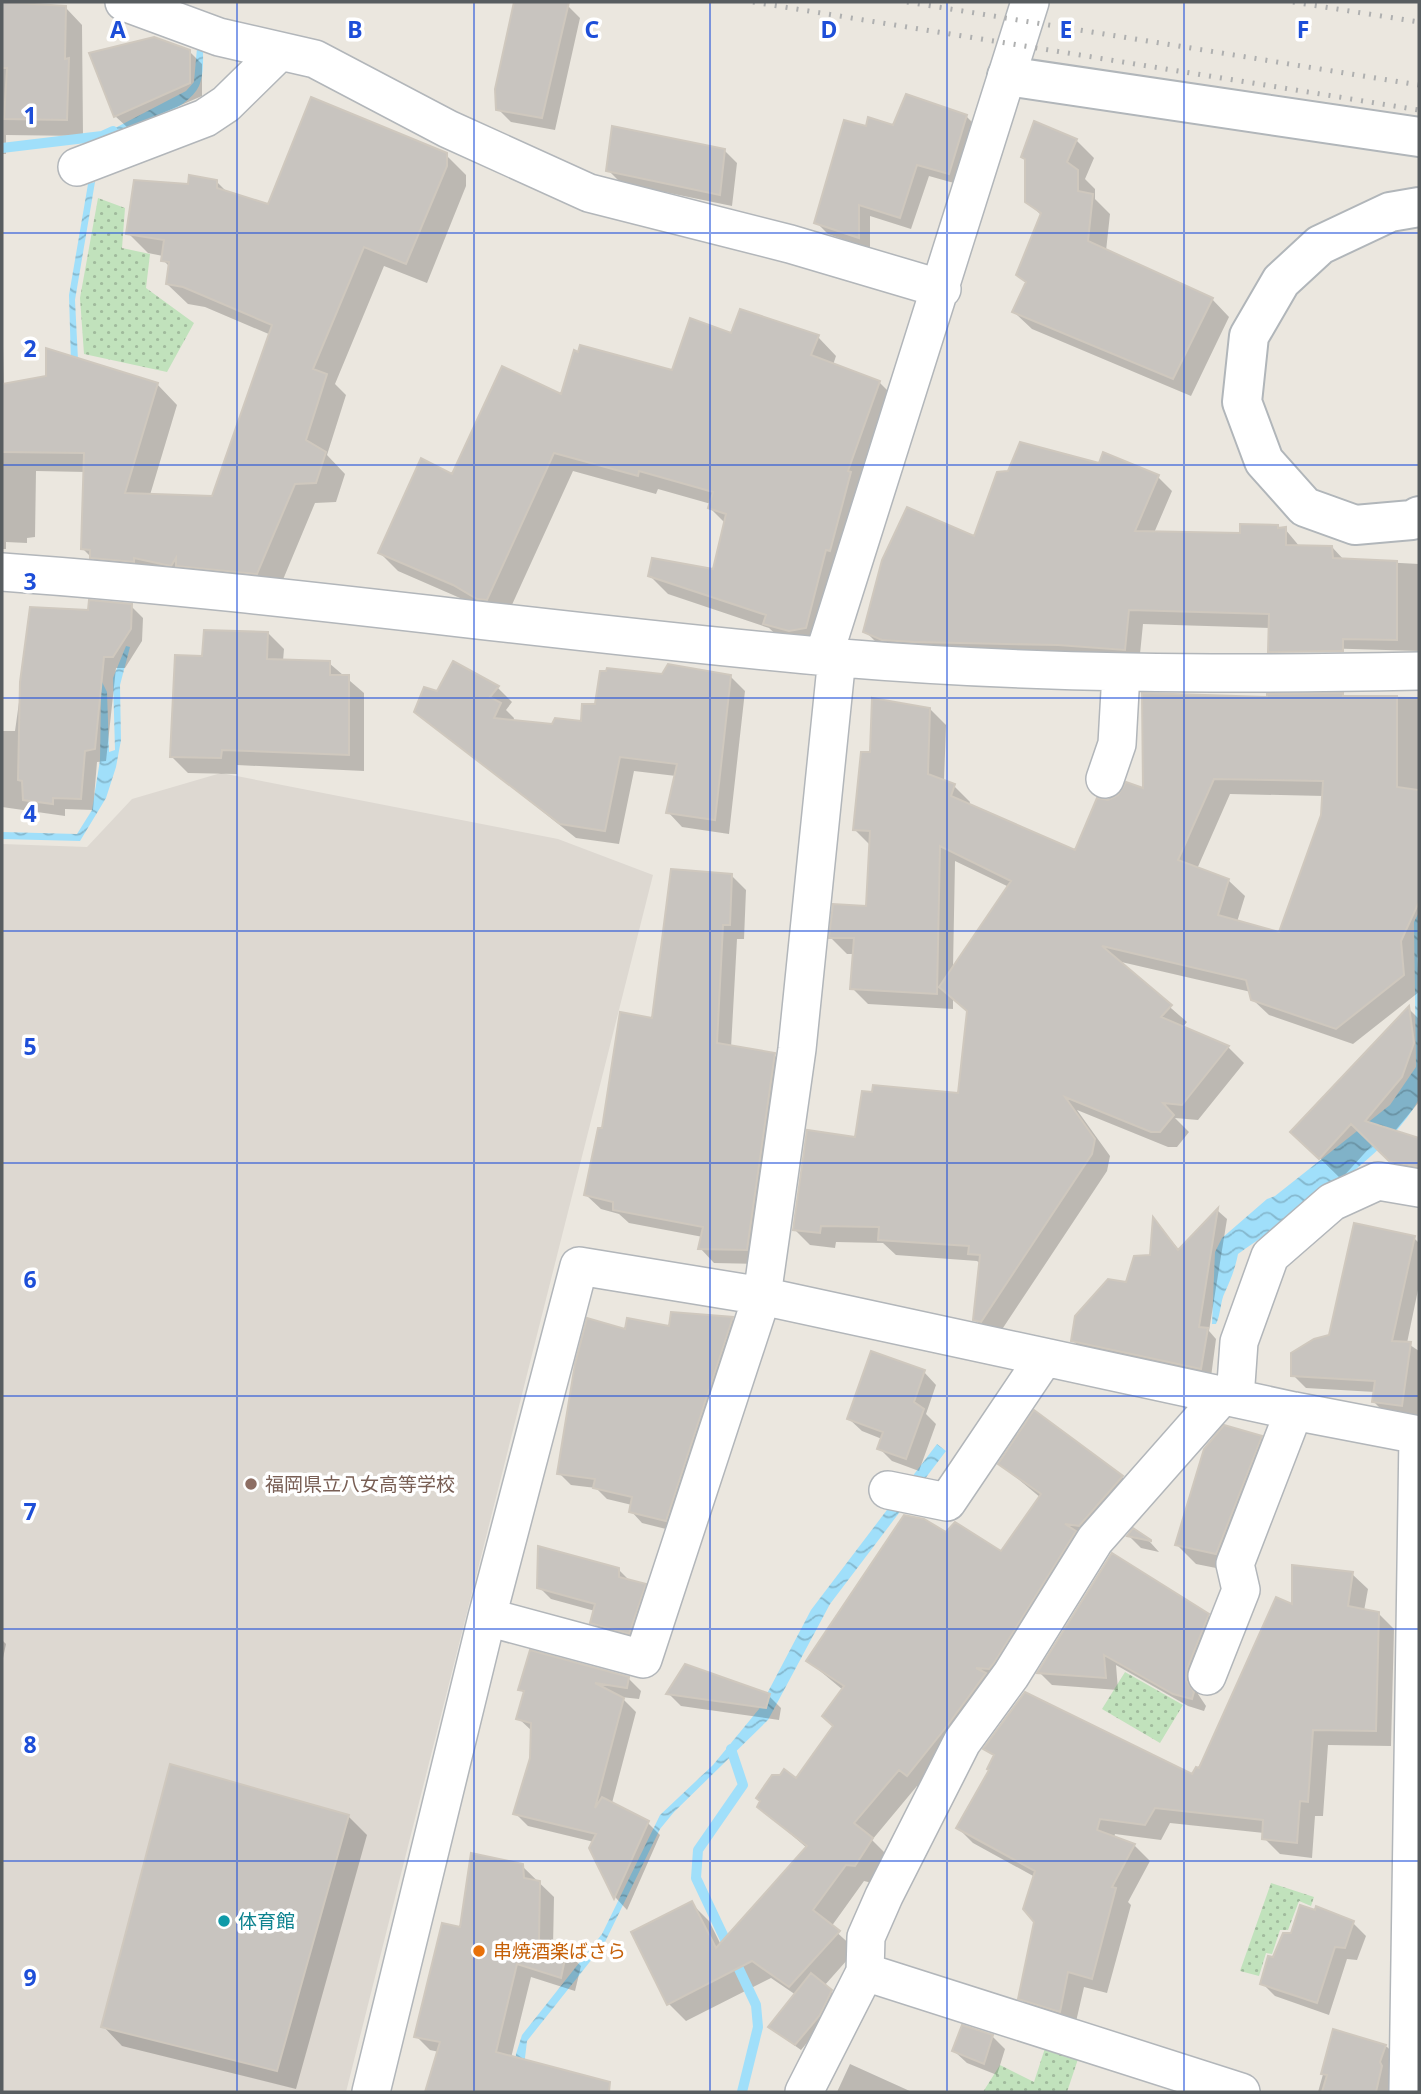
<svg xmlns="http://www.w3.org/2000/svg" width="1421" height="2094" viewBox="0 0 1421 2094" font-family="'Noto Sans','Noto Sans JP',sans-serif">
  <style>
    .education { fill: #ddd8d1 }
    .grass { fill: url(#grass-dots) }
    .water { fill: url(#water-waves) }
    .shadow { fill: #0003; fill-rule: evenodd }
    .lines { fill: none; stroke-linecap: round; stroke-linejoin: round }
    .stream { stroke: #a0dffa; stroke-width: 10 }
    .building { fill: #c8c4bf; stroke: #cfc8be; stroke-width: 2; fill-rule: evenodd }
    .street-casing { stroke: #b2b6ba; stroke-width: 40 }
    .secondary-casing { stroke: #b1b6ba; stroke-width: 42 }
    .street { stroke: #fff; stroke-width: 37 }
    .secondary { stroke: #fff; stroke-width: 38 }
    .rail { stroke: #afb0b0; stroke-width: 5; stroke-dasharray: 2 9; stroke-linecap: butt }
    .grid { fill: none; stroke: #1d4ed8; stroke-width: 2; stroke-opacity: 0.55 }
    .education-dot { fill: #8d6e63; stroke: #fff; stroke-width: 2.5 }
    .culture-dot { fill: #0f9aa8; stroke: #fff; stroke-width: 2.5 }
    .food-dot { fill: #e8710a; stroke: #fff; stroke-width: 2.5 }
    .labels { text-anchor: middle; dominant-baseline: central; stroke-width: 7; stroke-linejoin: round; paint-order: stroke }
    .education-label { font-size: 19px; fill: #785e54; stroke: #fff; text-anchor: start }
    .culture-label { font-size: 19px; fill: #0d838f; stroke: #fff; text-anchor: start }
    .food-label { font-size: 19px; fill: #c56008; stroke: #fff; text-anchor: start }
    .grid-label { font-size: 23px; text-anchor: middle; font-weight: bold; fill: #1d4ed8; stroke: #fff; stroke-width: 7; stroke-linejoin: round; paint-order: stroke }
  </style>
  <defs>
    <pattern id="grass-dots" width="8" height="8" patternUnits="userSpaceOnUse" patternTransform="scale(1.75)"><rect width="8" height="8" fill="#c1e2bc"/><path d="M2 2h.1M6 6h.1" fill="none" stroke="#a0ba9c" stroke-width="1.8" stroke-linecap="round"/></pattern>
    <pattern id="water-waves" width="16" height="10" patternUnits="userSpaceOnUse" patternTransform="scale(1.75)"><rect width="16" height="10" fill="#a0dffa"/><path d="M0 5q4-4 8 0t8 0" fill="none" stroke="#85b8ce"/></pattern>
  </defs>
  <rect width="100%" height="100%" fill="#ebe7df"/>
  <!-- education -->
  <path class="education" d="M 221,773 L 558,839 L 653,875 L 346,2092 L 2,2092 L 2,844 L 87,847 L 132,799 Z"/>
  <!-- grass -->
  <path class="grass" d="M 98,198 L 125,208 L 122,248 L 150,254 L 146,288 L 194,323 L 167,372 L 84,354 L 80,298 Z
    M 1125,1672 L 1183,1705 L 1160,1743 L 1102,1709 Z
    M 1271,1883 L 1314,1897 L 1311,1906 L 1299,1901 L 1288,1930 L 1280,1930 L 1272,1954 L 1266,1953 L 1259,1976 L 1240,1971 Z
    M 1049,2036 L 1081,2050 L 1067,2092 L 983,2092 L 1000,2065 L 1034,2082 Z"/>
  <!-- water -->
  <path class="water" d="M 203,47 C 203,60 204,74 199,86 C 188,111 130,129 104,138 L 95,134 L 117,127 L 186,91 L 194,82 L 197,48 Z
    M 95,182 L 75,300 L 78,360 L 71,363 L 69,295 L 88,184 Z
    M 74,626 L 107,692 L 109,752 L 115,750 L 113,678 L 126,646 L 130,647 L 120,685 L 121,740 L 116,767 L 106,798 L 80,841 L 2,839 L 2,832 L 77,834 L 92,810 L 100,760 L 101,695 L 68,630 Z
    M 1419,912 L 1419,1099 C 1386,1160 1294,1213 1238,1254 C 1235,1269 1231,1279 1225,1292 C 1220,1302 1221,1314 1216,1324 L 1212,1324 L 1215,1252 L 1222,1238 L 1267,1199 L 1275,1196 L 1390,1105 L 1416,1067 L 1414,922 Z
    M 937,1444 L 946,1451 L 830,1604 L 768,1720 L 674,1812 L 660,1829 L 604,1944 L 527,2041 L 521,2092 L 512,2092 L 516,2054 L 522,2035 L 602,1934 L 660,1815 L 713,1765 L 759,1709 L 811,1610 Z"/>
  <!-- shadow -->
  <path class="shadow" d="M 2,2 L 66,8 L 82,25 L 83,136 L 6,135 L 6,154 L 2,154 Z
    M 516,2 L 567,5 L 580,18 L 555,130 L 511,122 L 498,109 L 497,89 Z
    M 189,51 L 202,64 L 202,96 L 128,128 L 115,116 Z
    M 966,116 L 978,128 L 961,185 L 929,176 L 911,229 L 870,216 L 870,249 L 828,234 L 816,222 L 868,128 Z
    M 1076,140 L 1094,158 L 1085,179 L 1095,189 L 1095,199 L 1110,214 L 1106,251 L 1212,299 L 1229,317 L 1191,396 L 1032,329 L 1014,312 L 1027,284 L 1018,274 L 1042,216 L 1027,201 Z
    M 725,151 L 737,163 L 732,206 L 621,183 L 608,170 Z
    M 446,155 L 466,175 L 466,186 L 427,283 L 384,266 L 335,384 L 346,395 L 327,455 L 345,474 L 336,502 L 315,503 L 277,594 L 103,569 L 83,549 L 86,472 L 36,471 L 35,537 L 27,538 L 27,543 L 6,542 L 6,549 L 2,549 L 2,306 L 4,385 L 157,384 L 177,405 L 150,495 L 213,498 L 271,335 L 205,307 L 188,304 L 167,284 L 170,267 L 163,260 L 163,256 L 148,253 L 128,233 L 189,186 L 217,182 L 229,194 L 269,206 Z
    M 732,336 L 818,337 L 836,356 L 833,365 L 879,382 L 898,401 L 824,647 L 784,642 L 769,628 L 668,594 L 649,575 L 714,571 L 726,524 L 710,508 L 711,504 L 658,489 L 656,494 L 573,471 L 506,618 L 398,571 L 380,553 L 452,476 L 562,397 L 673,372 Z
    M 1100,465 L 1158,477 L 1172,491 L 1154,533 L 1242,535 L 1277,526 L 1285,529 L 1300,547 L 1332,547 L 1344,560 L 1419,564 L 1419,651 L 1285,647 L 1270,628 L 1143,624 L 1139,664 L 880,646 L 865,631 L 975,539 Z
    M 131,606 L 143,618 L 142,641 L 125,668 L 116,668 L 106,761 L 97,762 L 93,810 L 65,809 L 65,816 L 2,807 L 2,731 L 15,731 L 32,609 L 90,612 Z
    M 268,633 L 284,649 L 283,661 L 329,663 L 364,693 L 364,771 L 237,765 L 237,774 L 188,773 L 172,757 Z
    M 663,676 L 730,676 L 745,691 L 729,834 L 682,827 L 668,812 L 676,776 L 634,771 L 619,844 L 576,838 L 416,711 L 437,693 L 498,688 L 512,702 L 506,710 L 514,718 L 513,722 L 553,726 L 583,723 L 597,706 Z
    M 1269,696 L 1419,697 L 1419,951 L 1417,957 L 1419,992 L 1353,1044 L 1269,1015 L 1252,999 L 1251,992 L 1117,961 L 1187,1022 L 1182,1028 L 1228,1047 L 1244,1063 L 1198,1120 L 1175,1118 L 1189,1132 L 1177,1147 L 1168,1147 L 1077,1110 L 1110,1156 L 1107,1171 L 997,1337 L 991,1336 L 975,1319 L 981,1264 L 977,1261 L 896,1255 L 883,1243 L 836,1242 L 835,1248 L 810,1245 L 794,1229 L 856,1139 L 960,1095 L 968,1012 L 953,998 L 953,1009 L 868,1004 L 852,988 L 855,954 L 847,954 L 831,938 L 868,908 L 871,846 L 855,830 L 872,754 L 930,709 L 946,725 L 944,782 L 954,786 L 970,802 L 969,805 L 1076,852 L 1109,801 L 1145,790 ZM 1230,794 L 1324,796 L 1322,816 L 1280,935 L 1237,922 L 1245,896 L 1228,880 L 1197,869 ZM 955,861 L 1009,887 L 953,968 Z
    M 731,875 L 746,890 L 744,939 L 737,939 L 731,1048 L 774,1055 L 789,1069 L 761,1264 L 714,1263 L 700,1248 L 703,1237 L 629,1223 L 619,1214 L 601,1209 L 586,1195 L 604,1130 L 653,1020 Z
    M 1409,1009 L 1419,1019 L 1419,1102 L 1394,1132 L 1419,1140 L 1419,1183 L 1413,1181 L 1373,1144 L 1341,1179 L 1293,1132 Z
    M 1218,1211 L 1227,1219 L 1209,1331 L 1216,1339 L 1211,1377 L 1083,1350 L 1073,1341 L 1151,1256 L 1155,1221 L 1180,1251 Z
    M 1414,1238 L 1419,1243 L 1419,1285 L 1407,1343 L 1419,1351 L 1419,1419 L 1387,1415 L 1374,1402 L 1375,1392 L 1306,1388 L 1293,1375 L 1331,1336 Z
    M 732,1319 L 744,1330 L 678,1532 L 642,1523 L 631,1511 L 632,1505 L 607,1499 L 596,1488 L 571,1485 L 559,1473 L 627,1331 Z
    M 924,1372 L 936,1385 L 926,1414 L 936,1424 L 919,1471 L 892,1461 L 879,1448 L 882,1439 L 862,1431 L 849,1419 Z
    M 1035,1413 L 1122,1477 L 1139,1495 L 926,1792 L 917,1786 L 872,1840 L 889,1857 L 872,1883 L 864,1881 L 831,1927 L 856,1950 L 824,1986 L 837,1998 L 825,2021 L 801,2050 L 777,2033 L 796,1995 L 771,1978 L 686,2021 L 669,2004 L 692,1904 L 709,1921 L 721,1945 L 807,1848 L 759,1807 L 796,1781 L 835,1727 L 843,1690 L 808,1661 L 946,1535 L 1001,1554 L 1041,1498 L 1000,1464 Z
    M 1261,1438 L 1280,1457 L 1236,1572 L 1196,1564 L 1177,1545 Z
    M 1134,1531 L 1150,1542 L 1159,1552 L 1141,1548 L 1129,1536 Z
    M 618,1569 L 630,1581 L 645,1585 L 656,1597 L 641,1644 L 604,1634 L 592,1622 L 595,1611 L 551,1599 L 539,1587 Z
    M 1352,1574 L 1368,1589 L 1364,1611 L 1378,1613 L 1394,1629 L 1391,1746 L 1328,1745 L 1323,1816 L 1315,1816 L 1312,1858 L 1280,1854 L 1264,1838 L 1264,1833 L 1170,1823 L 1161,1840 L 1115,1834 L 1114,1838 L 1134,1845 L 1150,1861 L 1128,1902 L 1131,1905 L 1107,1993 L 1084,1987 L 1075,2026 L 1035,2014 L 1020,1998 L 1036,1921 L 1035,1877 L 973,1843 L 958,1828 L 991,1771 L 995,1757 L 986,1748 L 1193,1776 L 1294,1606 Z
    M 1208,1615 L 1221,1628 L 1199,1682 L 1198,1694 L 1206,1706 L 1204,1711 L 1188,1706 L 1116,1665 L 1118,1690 L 1052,1685 L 1039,1672 Z
    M 2,1640 L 6,1644 L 2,1663 Z
    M 629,1679 L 641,1691 L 639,1699 L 621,1697 L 636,1712 L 612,1803 L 648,1823 L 660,1835 L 627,1910 L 616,1898 L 591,1848 L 594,1842 L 528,1826 L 515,1813 L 532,1758 L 532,1731 L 518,1718 L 525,1694 L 520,1689 Z
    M 668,1693 L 769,1696 L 781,1708 L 779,1720 L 681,1706 Z
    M 348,1816 L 367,1835 L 296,2089 L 122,2046 L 103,2026 Z
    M 522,1866 L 554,1897 L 553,1947 L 566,1952 L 581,1966 L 575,1991 L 531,1977 L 511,2058 L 596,2080 L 608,2092 L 427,2092 L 439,2052 L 430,2050 L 416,2036 L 461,1929 Z
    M 1353,1923 L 1366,1936 L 1357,1960 L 1347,1959 L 1329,2015 L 1275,1996 L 1262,1983 L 1274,1959 Z
    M 1335,2032 L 1387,2047 L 1402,2061 L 1403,2092 L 1318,2092 Z
    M 992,2036 L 1005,2049 L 997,2075 L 967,2063 L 954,2051 Z
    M 850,2064 L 912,2092 L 913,2092 L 837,2092 Z"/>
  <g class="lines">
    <!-- stream -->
    <path class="stream" d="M 2,148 L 102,136 L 113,131
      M 731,1749 L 743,1785 L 698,1850 L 696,1878 L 756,2005 L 758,2027 L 742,2092"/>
  </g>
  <!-- building -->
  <path class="building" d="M 2,2 L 66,6 L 65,59 L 69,58 L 67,120 L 4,119 L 7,68 L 2,68 Z
    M 514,2 L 569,2 L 542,118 L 496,110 L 495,89 Z
    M 154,37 L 190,50 L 190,83 L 114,117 L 89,53 Z
    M 906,94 L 967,115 L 949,174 L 917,165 L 900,218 L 859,205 L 859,238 L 814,223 L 844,120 L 866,126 L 868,117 L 893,125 Z
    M 311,97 L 447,153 L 447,166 L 406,264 L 364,247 L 313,369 L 327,374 L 306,440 L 326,452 L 316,483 L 295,484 L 257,574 L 176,566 L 176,558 L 171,566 L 134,558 L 134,562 L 90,558 L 90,550 L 81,549 L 84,453 L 2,452 L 2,384 L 46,376 L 46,348 L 158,383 L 125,493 L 212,496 L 272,325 L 183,287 L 166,284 L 169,262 L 161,261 L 164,240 L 126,234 L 134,180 L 188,184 L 189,175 L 217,180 L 217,188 L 268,204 Z
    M 1034,121 L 1077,139 L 1067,162 L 1078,170 L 1078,191 L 1093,194 L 1088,241 L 1213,298 L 1173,379 L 1012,312 L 1026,282 L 1016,275 L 1041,213 L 1025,202 L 1025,159 L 1021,157 Z
    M 612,126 L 725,149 L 720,195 L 606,171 Z
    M 740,309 L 819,335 L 811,355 L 880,381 L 848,471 L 851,472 L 830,551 L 826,550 L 806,628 L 789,631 L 763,624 L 766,615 L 648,576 L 652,558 L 713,569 L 726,514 L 708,508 L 713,492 L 639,471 L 638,476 L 554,453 L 487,600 L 477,599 L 453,585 L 378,553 L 421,458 L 452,474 L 502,366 L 561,394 L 574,350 L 578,352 L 580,345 L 672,370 L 690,318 L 731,333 Z
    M 1020,442 L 1099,463 L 1103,452 L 1159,475 L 1135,531 L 1240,533 L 1240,524 L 1278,525 L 1278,528 L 1286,527 L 1286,545 L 1332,546 L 1333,558 L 1397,561 L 1397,640 L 1343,639 L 1343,651 L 1268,652 L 1269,614 L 1129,610 L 1125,650 L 1058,645 L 914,642 L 882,640 L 863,632 L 882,560 L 907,507 L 974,536 L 997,472 L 1008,471 Z
    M 89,600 L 132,604 L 131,629 L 113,657 L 104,657 L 95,749 L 85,751 L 81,799 L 53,798 L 53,804 L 23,800 L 22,781 L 18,780 L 20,682 L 30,607 L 88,610 Z
    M 204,630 L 268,632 L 267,659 L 330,661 L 330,675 L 349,675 L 349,755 L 222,750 L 221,758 L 170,757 L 175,655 L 202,656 Z
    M 453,661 L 499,686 L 490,697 L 501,703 L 494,718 L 552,724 L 555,718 L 581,721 L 582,704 L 595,704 L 600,671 L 606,671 L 607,668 L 662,674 L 668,664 L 731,675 L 715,820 L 666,813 L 677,764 L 620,757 L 605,831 L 560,824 L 414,712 L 424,687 L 437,691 Z
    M 1142,693 L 1267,697 L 1267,694 L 1343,693 L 1343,696 L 1397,696 L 1397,787 L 1419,790 L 1419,902 L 1401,941 L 1404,975 L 1336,1029 L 1251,1000 L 1246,980 L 1102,946 L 1172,1005 L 1161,1017 L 1229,1046 L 1182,1105 L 1163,1103 L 1174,1115 L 1160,1132 L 1151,1132 L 1065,1097 L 1095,1139 L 1092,1154 L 981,1322 L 973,1320 L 980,1255 L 968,1254 L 969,1246 L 878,1240 L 879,1227 L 821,1226 L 820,1233 L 793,1230 L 807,1130 L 855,1137 L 862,1091 L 872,1092 L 873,1085 L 958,1093 L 967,1011 L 939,987 L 1011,881 L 940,846 L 937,994 L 850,989 L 854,938 L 829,938 L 833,904 L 866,906 L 870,831 L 853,830 L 861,752 L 870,752 L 872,698 L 930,708 L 928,774 L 955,784 L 951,796 L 1075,850 L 1097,798 L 1108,800 L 1118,795 L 1126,782 L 1143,788 ZM 1214,779 L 1323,781 L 1321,815 L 1279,932 L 1218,915 L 1229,879 L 1178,860 Z
    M 671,869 L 732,874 L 730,925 L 723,925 L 717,1043 L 775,1053 L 747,1250 L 698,1249 L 703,1227 L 613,1210 L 613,1202 L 584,1195 L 598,1128 L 602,1128 L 620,1012 L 652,1018 Z
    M 1409,1006 L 1414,1043 L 1402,1077 L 1365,1121 L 1419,1138 L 1419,1167 L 1389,1161 L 1351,1124 L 1319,1159 L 1290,1132 Z
    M 1218,1208 L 1199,1327 L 1208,1328 L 1201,1369 L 1071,1341 L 1075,1316 L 1108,1279 L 1126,1282 L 1134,1256 L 1150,1255 L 1153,1217 L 1178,1250 Z
    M 1354,1223 L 1415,1236 L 1392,1341 L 1411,1342 L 1402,1406 L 1372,1402 L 1375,1381 L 1291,1376 L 1291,1353 L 1314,1339 L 1329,1335 Z
    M 671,1312 L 733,1317 L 666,1521 L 629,1512 L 632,1497 L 593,1488 L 595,1479 L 557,1474 L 575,1364 L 587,1318 L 625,1329 L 627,1318 L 669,1326 Z
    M 871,1351 L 925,1370 L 914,1402 L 924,1409 L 906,1459 L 877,1449 L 883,1432 L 847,1419 Z
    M 1034,1410 L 1123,1476 L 1079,1526 L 1065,1524 L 1076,1531 L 994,1663 L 989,1669 L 976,1668 L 986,1673 L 947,1726 L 907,1776 L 899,1770 L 854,1823 L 873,1838 L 855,1866 L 846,1865 L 813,1910 L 840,1931 L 789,1987 L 752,1961 L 667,2005 L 631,1932 L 692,1901 L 716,1948 L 807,1846 L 757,1807 L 760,1801 L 756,1798 L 772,1775 L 780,1775 L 784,1769 L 796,1778 L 833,1726 L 822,1716 L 844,1686 L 806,1661 L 904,1515 L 924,1519 L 946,1532 L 955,1522 L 1001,1551 L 1041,1494 L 998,1464 Z
    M 1224,1425 L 1262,1436 L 1216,1554 L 1175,1545 L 1204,1449 Z
    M 1133,1528 L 1151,1540 L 1151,1541 L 1127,1536 Z
    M 538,1546 L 619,1568 L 619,1577 L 646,1584 L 629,1634 L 590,1623 L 595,1604 L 537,1588 Z
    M 1112,1553 L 1209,1614 L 1187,1669 L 1186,1680 L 1194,1692 L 1192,1699 L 1173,1694 L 1104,1655 L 1106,1678 L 1037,1673 Z
    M 1292,1565 L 1353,1572 L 1348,1606 L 1379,1612 L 1376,1731 L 1313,1730 L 1308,1802 L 1300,1801 L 1297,1843 L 1262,1839 L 1263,1820 L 1155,1808 L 1145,1825 L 1100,1819 L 1097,1830 L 1135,1844 L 1112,1887 L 1116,1888 L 1092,1979 L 1068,1972 L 1060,2012 L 1018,1999 L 1034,1922 L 1023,1909 L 1035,1871 L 956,1828 L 989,1770 L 987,1769 L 994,1755 L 983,1749 L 1025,1692 L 1192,1774 L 1196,1767 L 1199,1768 L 1276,1597 L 1292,1604 Z
    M 530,1650 L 629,1677 L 627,1688 L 595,1683 L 624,1698 L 595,1808 L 602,1797 L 649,1821 L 614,1899 L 589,1848 L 596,1834 L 513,1814 L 530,1758 L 531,1723 L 516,1719 L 524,1691 L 518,1690 Z
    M 685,1664 L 770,1694 L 766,1708 L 666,1694 Z
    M 170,1764 L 349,1815 L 277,2071 L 101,2027 Z
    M 471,1853 L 523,1864 L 524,1878 L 540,1881 L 539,1940 L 567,1950 L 561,1978 L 517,1964 L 496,2052 L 610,2082 L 609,2092 L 425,2092 L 440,2042 L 414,2037 L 442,1923 L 460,1927 Z
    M 1300,1905 L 1315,1910 L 1316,1906 L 1354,1921 L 1345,1948 L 1335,1947 L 1317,2003 L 1260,1984 L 1268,1956 L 1273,1957 L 1283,1933 L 1291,1933 Z
    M 811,1973 L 832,1990 L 820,2015 L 795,2045 L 768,2027 Z
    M 962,2025 L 993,2035 L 984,2064 L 952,2051 Z
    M 1333,2029 L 1386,2045 L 1380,2062 L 1382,2066 L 1376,2092 L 1322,2092 L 1327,2075 L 1321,2074 Z"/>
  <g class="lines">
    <defs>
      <path id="street" d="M 124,2 L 219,37 L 315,59 L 448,129 L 589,193 L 790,244 L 942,289
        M 77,167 L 205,118 L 226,104 L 280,51
        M 2,572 C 282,592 561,634 841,658 C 1033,674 1226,675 1419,671
        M 824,655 L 1030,2
        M 1105,779 L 1117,744 L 1121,673
        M 1235,1398 L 1239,1342 L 1270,1256 L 1332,1202 L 1378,1181 L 1419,1188
        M 888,1490 L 947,1502 L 1044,1358
        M 487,1617 L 643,1659 L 762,1296 L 797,1049 L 837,657
        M 1207,1676 L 1241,1590 L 1235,1564 L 1294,1411
        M 865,1972 L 1241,2092
        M 371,2092 L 487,1617 L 579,1266 L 762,1296 L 1294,1411 L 1419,1435
        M 804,2092 L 865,1972 L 866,1937 L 884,1896 L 962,1742 L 1011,1675 L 1095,1540 L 1222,1396
        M 1408,2092 L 1418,1435"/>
      <path id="secondary" d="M 1007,76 L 1419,137
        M 1419,207 L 1390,212 L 1320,245 L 1281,281 L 1249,336 L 1242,402 L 1264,461 L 1305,507 L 1355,525 L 1412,520 L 1419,516"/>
    </defs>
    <!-- street casing -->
    <use href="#street" class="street-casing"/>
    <!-- secondary casing -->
    <use href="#secondary" class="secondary-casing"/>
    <!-- street -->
    <use href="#street" class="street"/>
    <!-- secondary -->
    <use href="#secondary" class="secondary"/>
    <!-- rail -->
    <path class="rail" d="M 753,2 L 1419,110
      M 907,2 L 1419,85
      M 1293,2 L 1419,22"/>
  </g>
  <!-- grid -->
  <path class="grid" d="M 237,2 L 237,2092M 474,2 L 474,2092M 710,2 L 710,2092M 947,2 L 947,2092M 1184,2 L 1184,2092M 2,233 L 1419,233M 2,465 L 1419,465M 2,698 L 1419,698M 2,931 L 1419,931M 2,1163 L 1419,1163M 2,1396 L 1419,1396M 2,1629 L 1419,1629M 2,1861 L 1419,1861"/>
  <!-- markers -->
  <circle class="education-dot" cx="251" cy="1484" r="7"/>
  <circle class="culture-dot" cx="224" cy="1921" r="7"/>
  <circle class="food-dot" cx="479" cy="1951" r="7"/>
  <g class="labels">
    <!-- education labels -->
    <g class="education-label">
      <text x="265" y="1484">福岡県立八女高等学校</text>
    </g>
    <!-- culture labels -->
    <g class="culture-label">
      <text x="238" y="1921">体育館</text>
    </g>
    <!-- food labels -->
    <g class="food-label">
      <text x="493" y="1951">串焼酒楽ばさら</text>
    </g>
  </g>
  <g class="grid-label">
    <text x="118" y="38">A</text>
    <text x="355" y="38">B</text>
    <text x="592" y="38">C</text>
    <text x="829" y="38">D</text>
    <text x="1066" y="38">E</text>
    <text x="1303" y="38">F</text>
    <text x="30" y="124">1</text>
    <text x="30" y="357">2</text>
    <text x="30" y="590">3</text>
    <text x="30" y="822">4</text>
    <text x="30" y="1055">5</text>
    <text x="30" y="1288">6</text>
    <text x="30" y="1520">7</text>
    <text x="30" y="1753">8</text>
    <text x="30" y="1986">9</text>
  </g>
  <!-- border -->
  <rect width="1421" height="2094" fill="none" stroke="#585d60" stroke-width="7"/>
</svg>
